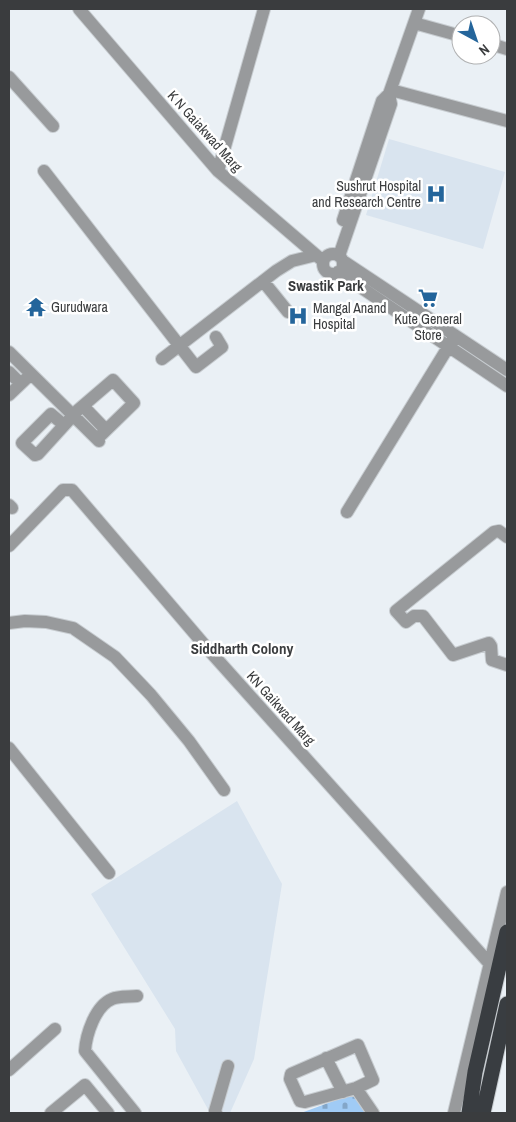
<svg xmlns="http://www.w3.org/2000/svg" width="516" height="1122" viewBox="0 0 516 1122" font-family="'Archivo Narrow',sans-serif">
  <style>
    .built { fill: #d9e4ef }
    .cemetery { fill: url(#cemetery-stones) }
    .lines { fill: none; stroke-linecap: round; stroke-linejoin: round }
    .minor-casing { stroke: #c7ccd0; stroke-width: 14 }
    .highway-casing { stroke: #c7ccd0; stroke-width: 17 }
    .minor { stroke: #989a9c; stroke-width: 12 }
    .highway { stroke: #393d41; stroke-width: 15 }
    .labels { text-anchor: middle; dominant-baseline: central; stroke-width: 5; stroke-linejoin: round; paint-order: stroke }
    .street-label { font-size: 14px; fill: #3a3c3e; stroke: #fff }
    .poi-label { font-size: 14px; fill: #3a3c3e; stroke: #fff; text-anchor: start }
    .neighbourhood-label { font-size: 15px; font-weight: bold; fill: #3a3c3e; stroke: #fff }
  </style>
  <defs>
    <pattern id="cemetery-stones" width="16" height="16" patternUnits="userSpaceOnUse" patternTransform="scale(1.25)"><rect width="16" height="16" fill="#a0cbf5"/><path d="M2 7V4a2 2 0 0 1 4 0v3zM10 15v-3a2 2 0 0 1 4 0v3z" fill="#83a6c8"/></pattern>
  </defs>
  <rect width="100%" height="100%" fill="#eaf0f5"/>
  <!-- built -->
  <path class="built" d="M 389,139 L 505,172 L 483,249 L 366,215 Z
    M 237,801 L 282,884 L 254,1059 L 230,1113 L 210,1113 L 176,1051 L 175,1029 L 91,894 Z"/>
  <!-- cemetery -->
  <path class="cemetery" d="M 358,1092 L 374,1113 L 301,1113 Z"/>
  <g class="lines">
    <defs>
      <path id="minor" d="M 79,9 L 218,171 L 323,261
        M 414,23 L 461,36
        M 491,44 L 507,49
        M 9,77 L 53,126
        M 391,90 L 507,121
        M 44,171 L 196,367 L 222,347 L 216,337
        M 218,171 L 264,9
        M 343,220 L 382,101 L 389,94
        M323 264a10 10 0 1 1 20 0a10 10 0 1 1-20 0Z
        M 339,256 L 391,104 L 389,94 L 419,9
        M 343,261 L 507,370
        M 338,272 L 507,386
        M 263,281 L 288,312
        M 9,352 L 99,441
        M 162,359 L 276,271 L 292,261 L 316,255
        M 9,372 L 16,379
        M 9,395 L 31,374
        M 83,406 L 106,430
        M 64,425 L 51,414 L 22,443 L 35,455 L 38,454 L 78,410 L 113,380 L 134,403 L 97,439
        M 9,505 L 12,508
        M 347,512 L 455,336
        M 507,537 L 499,531 L 494,532 L 396,611 L 406,622 L 414,616 L 423,616 L 453,655 L 489,643 L 491,646 L 492,660 L 507,665
        M 9,546 L 63,490 L 72,490 L 207,648 L 489,963
        M 9,623 L 25,621 L 46,622 L 73,628 L 115,657 L 151,695 L 189,741 L 224,790
        M 9,748 L 109,873
        M 358,1045 L 373,1080 L 356,1088 L 305,1102 L 300,1101 L 290,1079 L 291,1074 Z
        M 326,1058 L 343,1092
        M 9,1070 L 55,1029
        M 356,1088 L 373,1113
        M 51,1113 L 85,1085 L 108,1113
        M 135,1113 L 85,1051 C 86,1035 95,1006 112,999 C 119,996 129,997 137,996
        M 216,1113 L 215,1111 L 228,1066
        M 454,1113 L 507,892"/>
      <path id="highway" d="M 469,1113 L 475,1072 L 507,932
        M 483,1113 L 507,1004"/>
    </defs>
    <!-- minor casing -->
    <use href="#minor" class="minor-casing"/>
    <!-- highway casing -->
    <use href="#highway" class="highway-casing"/>
    <!-- minor -->
    <use href="#minor" class="minor"/>
    <!-- highway -->
    <use href="#highway" class="highway"/>
  </g>
  <!-- icons -->
  <defs>
    <symbol id="hospital-bare" viewBox="-9 -9 18 18"><path d="M-5-5h3v3.5h4V-5h3V5h-3V1.5h-4V5h-3Z" fill="#24659b" stroke="#fff" stroke-width="2.5" paint-order="stroke"/></symbol>
    <symbol id="supermarket-bare" viewBox="-9 -9 18 18"><path d="M-6-5.5h2.5l.6 2H6L4.5 2H-2.5L-4.4-4H-6ZM-1.5 3.2a1.3 1.3 0 1 0 .1 0ZM3 3.2a1.3 1.3 0 1 0 .1 0Z" fill="#24659b" stroke="#fff" stroke-width="2.5" paint-order="stroke"/></symbol>
    <symbol id="temple-bare" viewBox="-9 -9 18 18"><path d="M0-6L5-2H3V0L6.5 2.5H4V6H1.5V3h-3V6H-4V2.5H-6.5L-3 0V-2H-5Z" fill="#24659b" stroke="#fff" stroke-width="2.5" paint-order="stroke"/></symbol>
  </defs>
  <g fill-rule="evenodd">
    <use href="#hospital-bare" x="422" y="180" width="28" height="28"/>
    <use href="#supermarket-bare" x="414" y="284" width="28" height="28"/>
    <use href="#temple-bare" x="22" y="293" width="28" height="28"/>
    <use href="#hospital-bare" x="284" y="302" width="28" height="28"/>
  </g>
  <g class="labels">
    <!-- street labels -->
    <g class="street-label">
      <text transform="translate(205 131) rotate(48)">K N Gaiakwad Marg</text>
      <text transform="translate(281 708) rotate(48)">KN Gaikwad Marg</text>
    </g>
    <!-- poi labels -->
    <g class="poi-label">
      <text x="421" y="186" text-anchor="end">Sushrut Hospital<tspan x="421" dy="16">and Research Centre</tspan></text>
      <text x="51" y="307">Gurudwara</text>
      <text x="313" y="308">Mangal Anand<tspan x="313" dy="16">Hospital</tspan></text>
      <text x="428" y="319" text-anchor="middle">Kute General<tspan x="428" dy="16">Store</tspan></text>
    </g>
    <!-- neighbourhood labels -->
    <g class="neighbourhood-label">
      <text x="326" y="285">Swastik Park</text>
      <text x="242" y="648">Siddharth Colony</text>
    </g>
  </g>
  <!-- border -->
  <rect width="516" height="1122" fill="none" stroke="#3a3c3e" stroke-width="20"/>
  <!-- north arrow -->
  <g transform="translate(476 40) rotate(140)"><circle r="24" fill="#ffffff" stroke="#b0b1b2"/>
  <path d="M0-4L9 19L0 12L-9 19Z" fill="#24659b"/>
  <text y="-8" font-size="14" font-weight="bold" text-anchor="middle" fill="#3a3c3e">N</text>
  </g>
</svg>
